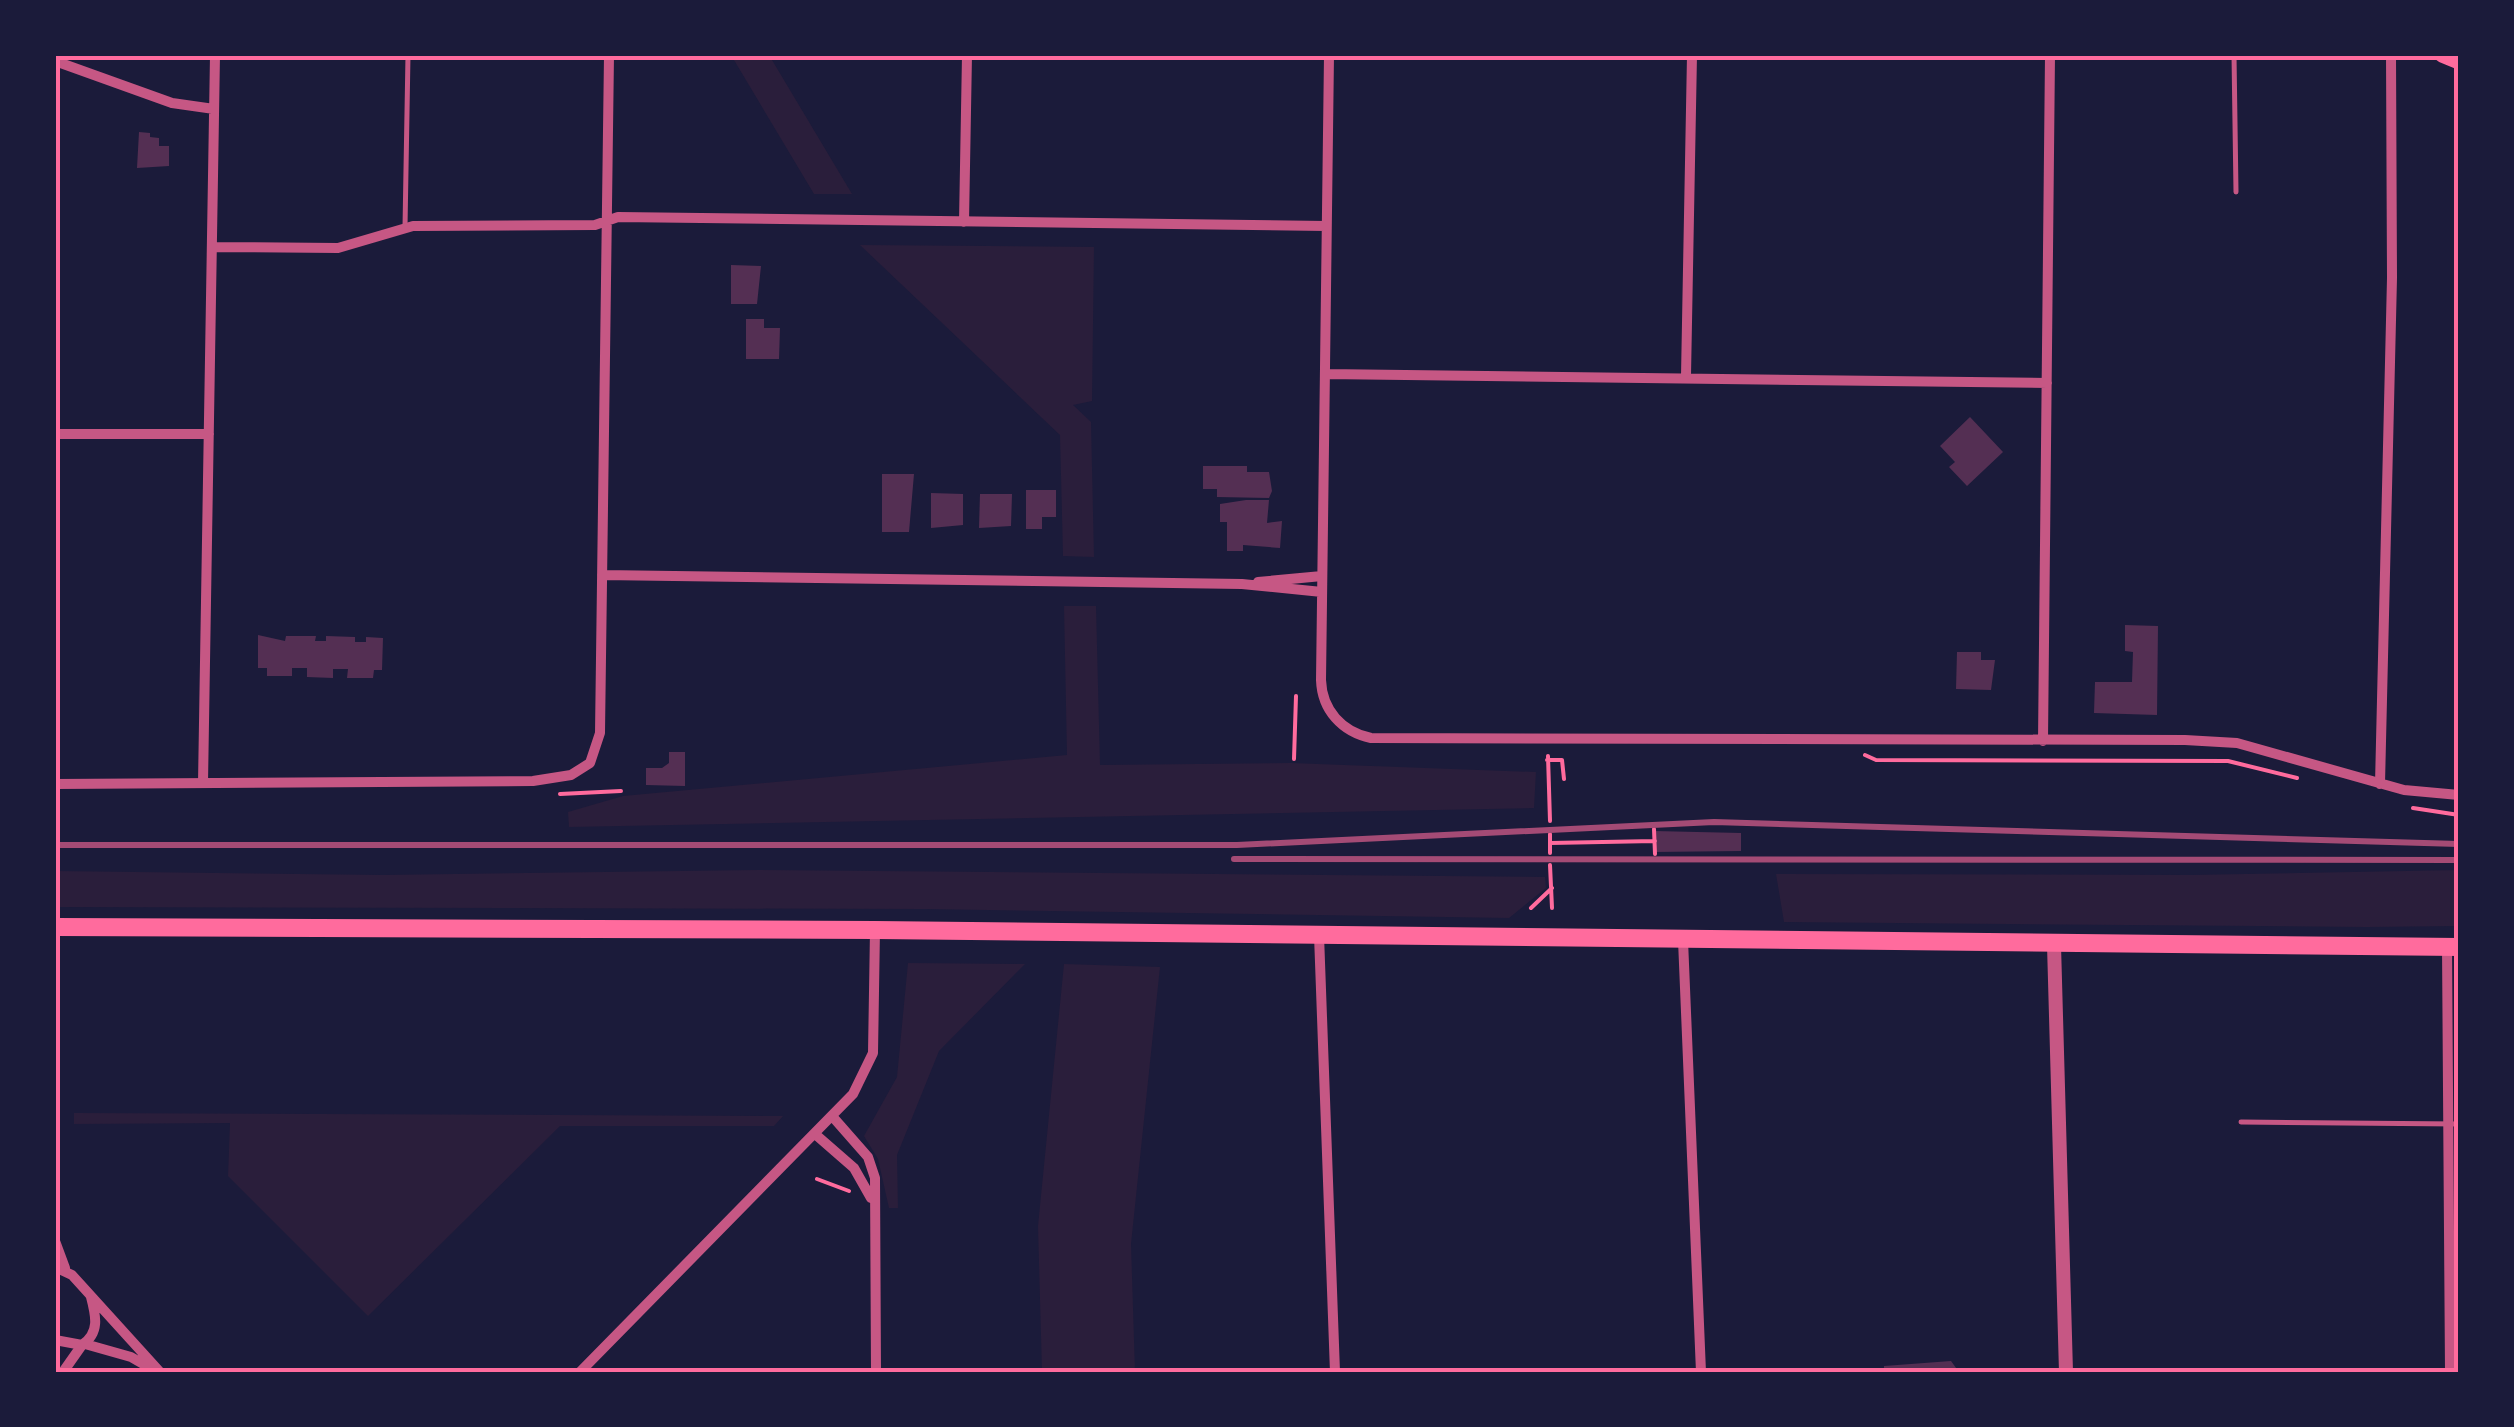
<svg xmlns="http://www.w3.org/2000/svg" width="2514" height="1427" viewBox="0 0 2514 1427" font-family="'Asap Condensed',sans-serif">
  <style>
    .green { fill: #2a1e3b }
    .building { fill: #542f53 }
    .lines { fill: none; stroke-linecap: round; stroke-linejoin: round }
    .path { stroke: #ff6b9d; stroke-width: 4 }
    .service { stroke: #c65784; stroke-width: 5 }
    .minor { stroke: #c65784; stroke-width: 10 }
    .tertiary { stroke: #c65784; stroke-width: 14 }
    .secondary { stroke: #ff6b9d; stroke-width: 15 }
    .primary { stroke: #ff6b9d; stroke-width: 18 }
    .rail { stroke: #a44b75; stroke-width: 6 }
    .neatline { fill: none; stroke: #ff6b9d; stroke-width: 4 }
  </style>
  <rect width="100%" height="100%" fill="#1b1b3a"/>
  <!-- green -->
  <path class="green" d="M 731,55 L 769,55 L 852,194 L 814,194 Z
    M 860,245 L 1094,247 L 1092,401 L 1073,405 L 1091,422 L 1094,557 L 1063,556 L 1060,435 Z
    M 1064,606 L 1096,606 L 1100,765 L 1291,763 L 1536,772 L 1534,808 L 569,827 L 568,812 L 623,796 L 1067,755 Z
    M 757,870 L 1545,877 L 1546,888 L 1509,918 L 926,909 L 55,907 L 55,871 L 383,875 Z
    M 2459,870 L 2459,926 L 2367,927 L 1784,922 L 1776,874 L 2191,875 Z
    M 908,963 L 1025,964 L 939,1051 L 897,1155 L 898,1208 L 889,1208 L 878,1159 L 864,1136 L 897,1077 Z
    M 1064,964 L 1160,967 L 1131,1244 L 1135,1372 L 1042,1372 L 1038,1226 Z
    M 74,1113 L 783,1116 L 774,1126 L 560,1126 L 368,1316 L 228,1176 L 230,1123 L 74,1124 Z"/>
  <!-- building -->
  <path class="building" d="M 139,132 L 150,133 L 150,137 L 159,138 L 159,146 L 169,146 L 169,166 L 137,168 Z
    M 731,265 L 761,266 L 757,304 L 731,304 Z
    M 746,319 L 764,319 L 764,328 L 780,328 L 779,359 L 746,359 Z
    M 1970,417 L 2003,452 L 1967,486 L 1949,467 L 1955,462 L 1940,446 Z
    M 1203,466 L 1247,466 L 1247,472 L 1269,472 L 1272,491 L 1269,498 L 1217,497 L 1217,489 L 1203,489 Z
    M 882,474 L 914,474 L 909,532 L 882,532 Z
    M 1026,490 L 1056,490 L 1056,517 L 1042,517 L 1042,529 L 1026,529 Z
    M 931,493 L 963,494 L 963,525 L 931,528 Z
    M 980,494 L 1012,494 L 1011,526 L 979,528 Z
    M 1246,500 L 1269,500 L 1267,523 L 1282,521 L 1280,548 L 1243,545 L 1243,551 L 1227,551 L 1227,522 L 1220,522 L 1220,504 Z
    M 2125,625 L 2158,626 L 2157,715 L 2094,713 L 2095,682 L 2132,682 L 2133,652 L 2125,651 Z
    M 258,635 L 285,641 L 286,636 L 316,636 L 315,641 L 326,641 L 326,636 L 355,637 L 355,642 L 366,642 L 366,637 L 383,638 L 382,670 L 374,670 L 373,678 L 347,678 L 348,669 L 333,669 L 333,678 L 307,677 L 307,668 L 292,668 L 292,676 L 267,676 L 267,668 L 258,668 Z
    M 1957,652 L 1981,652 L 1981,660 L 1995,660 L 1991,690 L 1956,689 Z
    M 669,752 L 685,752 L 685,786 L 646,785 L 646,768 L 662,768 L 669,763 Z
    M 1654,831 L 1741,833 L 1741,851 L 1654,852 Z
    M 1951,1361 L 1959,1372 L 1884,1372 L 1884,1366 Z"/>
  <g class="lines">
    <!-- path -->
    <path class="path" d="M 1865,755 L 1876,760 L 2228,761 L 2297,778
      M 1548,756 L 1550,821
      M 1294,759 L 1296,696
      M 1547,760 L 1562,760 L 1564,779
      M 560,794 L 621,791
      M 2413,808 L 2459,815
      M 1654,829 L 1655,854
      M 1550,834 L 1550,853
      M 1550,843 L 1655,841
      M 1550,865 L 1552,908
      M 1531,908 L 1552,888
      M 817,1179 L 849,1191"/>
    <!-- service -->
    <path class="service" d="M 2234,55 L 2236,192
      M 405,227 L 408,55
      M 2241,1122 L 2459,1124"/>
    <!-- minor -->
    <path class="minor" d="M 1329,55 L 1321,680 C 1322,710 1342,732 1371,738 L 2185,740 L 2237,743 L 2404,790 L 2459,795
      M 55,61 L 172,103 L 214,109
      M 964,222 L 967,55
      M 212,247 L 338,248 L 413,226 L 595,225 L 618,217 L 1326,226
      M 1325,374 L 2047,383
      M 1686,376 L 1692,55
      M 55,434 L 209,434
      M 602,575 L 1242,584 L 1322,592
      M 1258,582 L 1322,576
      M 2043,741 L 2050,55
      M 203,783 L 215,55
      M 55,784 L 533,781 L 571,775 L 590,763 L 600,733 L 609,55
      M 2380,784 L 2392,278 L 2391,55
      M 1319,935 L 1335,1372
      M 1683,940 L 1701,1372
      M 2447,947 L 2450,1372
      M 832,1116 L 868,1157 L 875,1178 L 876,1372
      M 815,1134 L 854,1168 L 871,1198
      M 55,1241 L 65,1268
      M 55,1267 L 72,1275 L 160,1372
      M 55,1340 L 82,1345 C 100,1333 96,1316 91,1297
      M 85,1344 L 131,1357 L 157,1372
      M 63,1372 L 82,1345
      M 580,1372 L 853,1094 L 873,1053 L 875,930"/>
    <!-- tertiary -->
    <path class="tertiary" d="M 2054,945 L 2066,1372"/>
    <!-- secondary -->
    <path class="secondary" d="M 2442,55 L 2459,62"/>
    <!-- primary -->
    <path class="primary" d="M 55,927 L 875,930 L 2459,947"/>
    <!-- rail -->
    <path class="rail" d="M 55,845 L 1237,845 L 1714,822 L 2459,844
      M 1234,859 L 2459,860"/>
  </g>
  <!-- border -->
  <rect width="2514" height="1427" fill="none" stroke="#1b1b3a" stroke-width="115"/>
  <rect x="58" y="58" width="2398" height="1312" class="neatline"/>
</svg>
